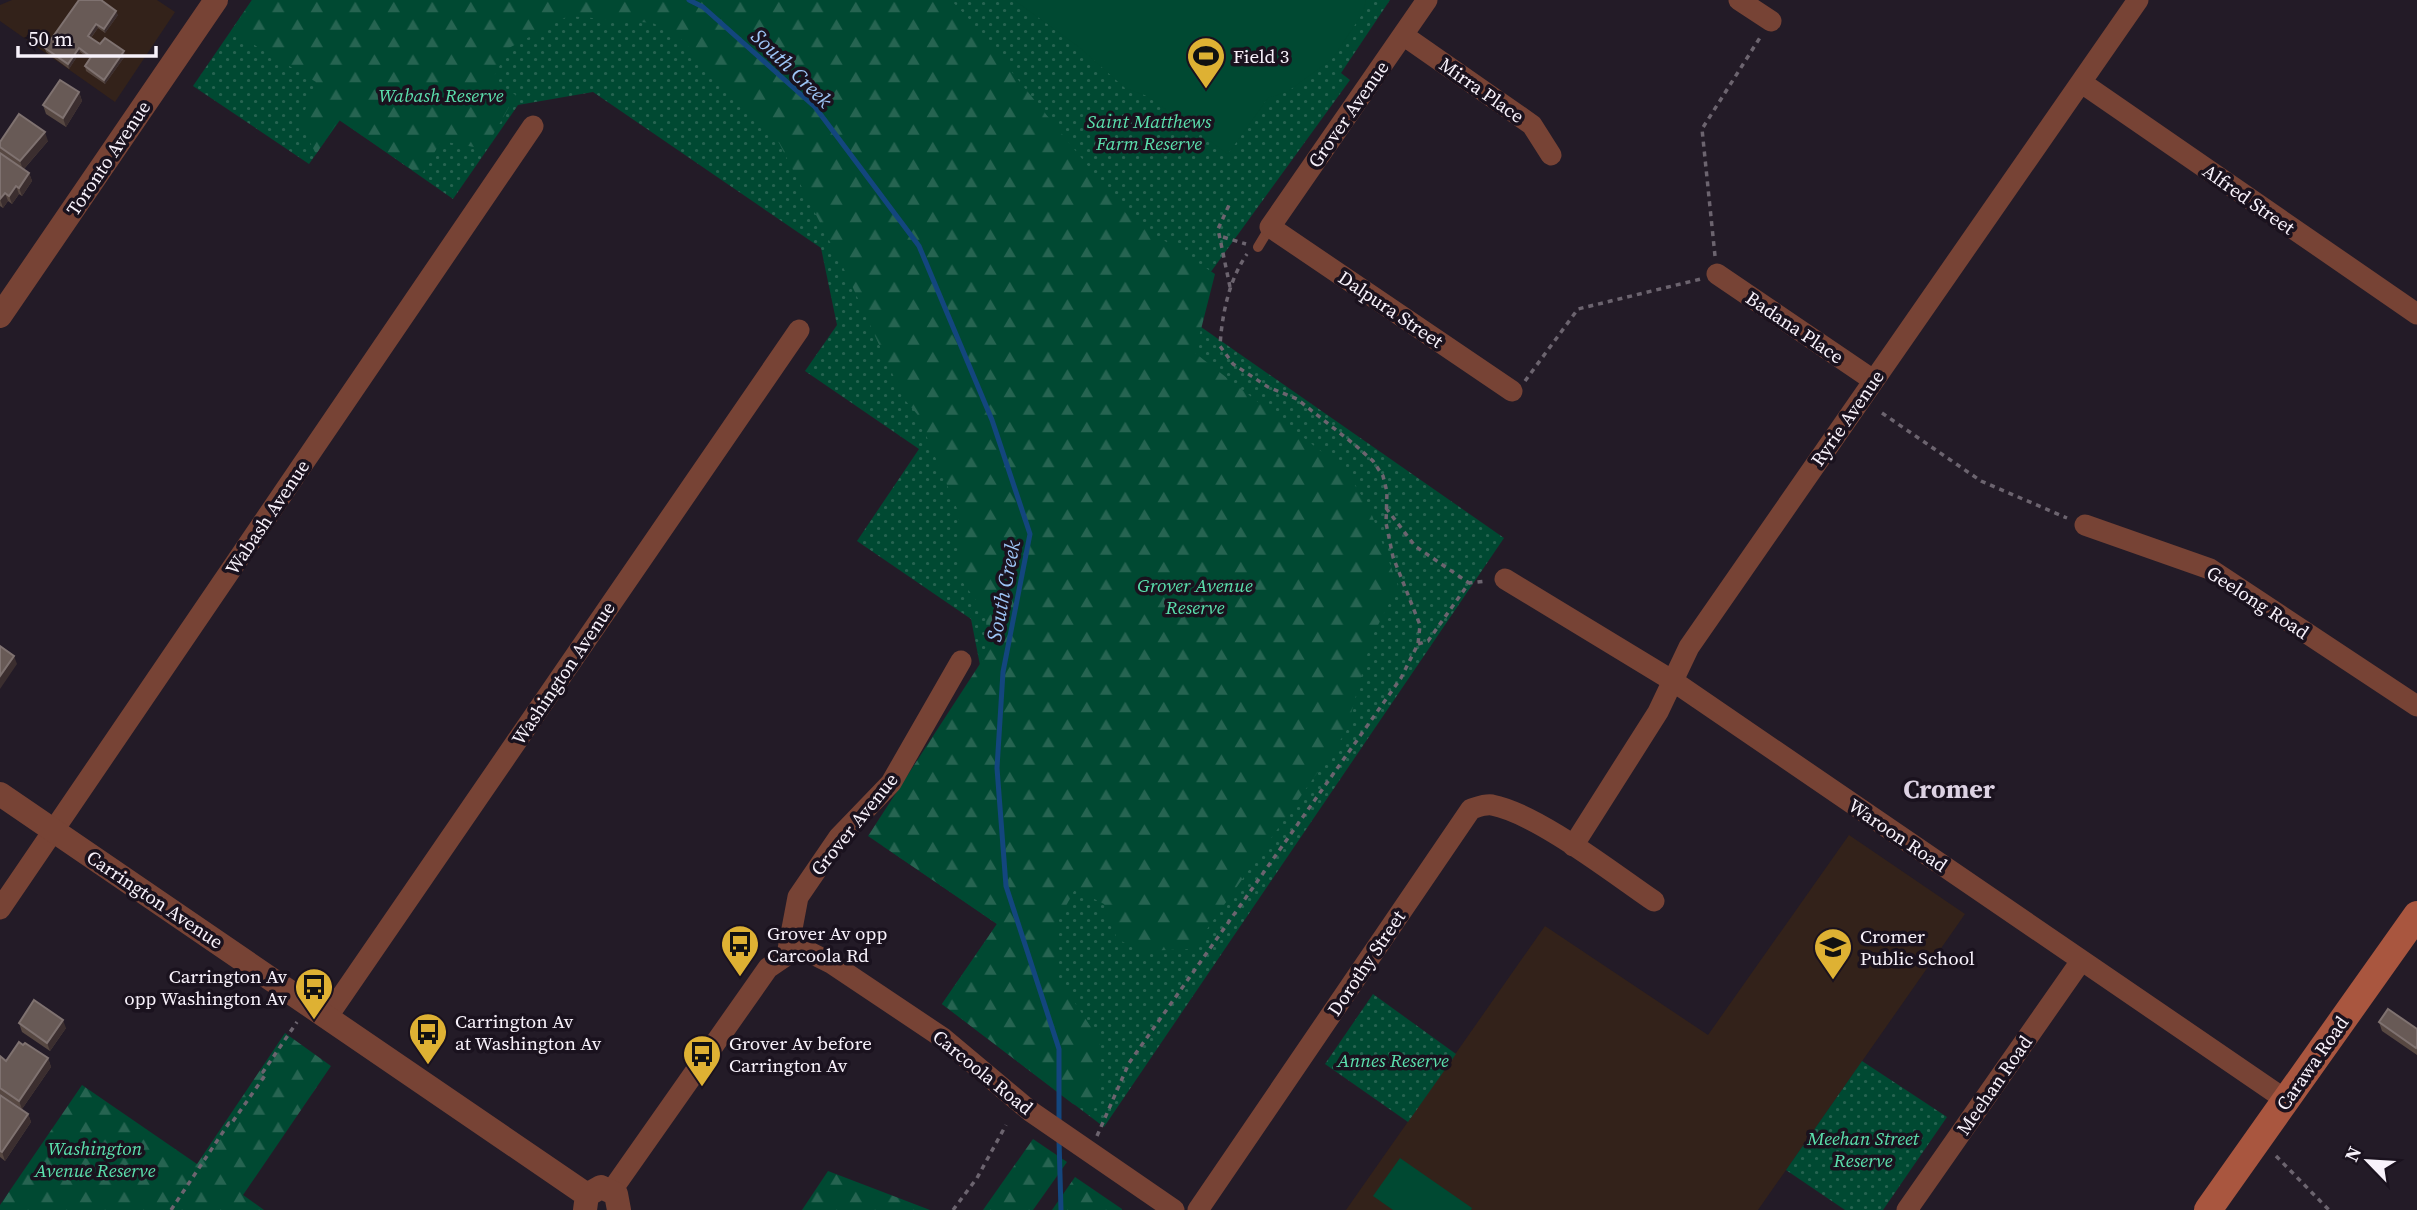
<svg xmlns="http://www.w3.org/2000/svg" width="2417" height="1210" viewBox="0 0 2417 1210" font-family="'Source Serif 4',serif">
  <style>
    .education { fill: #33221a }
    .grass { fill: url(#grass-dots) }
    .forest { fill: url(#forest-firs) }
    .pitch { fill: #004932 }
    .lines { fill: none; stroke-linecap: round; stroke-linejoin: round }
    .stream { stroke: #13467e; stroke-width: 5 }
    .path { stroke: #6c646f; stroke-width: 3.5; stroke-dasharray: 5 5; stroke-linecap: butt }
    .service { stroke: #774335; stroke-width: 10 }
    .minor { stroke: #774335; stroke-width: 21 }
    .tertiary { stroke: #774335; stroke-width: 24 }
    .secondary { stroke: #a9563f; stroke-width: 28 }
    .wall { fill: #574842 }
    .shaded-wall { fill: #3b2e2f }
    .building { fill: #685a56; stroke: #7f7270; stroke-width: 2 }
    .labels { text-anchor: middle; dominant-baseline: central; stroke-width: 7; stroke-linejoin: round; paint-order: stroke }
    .poi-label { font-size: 19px; fill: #f8f2fb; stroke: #1a121e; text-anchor: start }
    .street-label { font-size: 19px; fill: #f8f2fb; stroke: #1a121e }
    .park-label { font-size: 19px; font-style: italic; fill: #5be0ad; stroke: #1a121e }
    .water-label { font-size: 21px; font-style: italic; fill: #9dc5f7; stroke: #1a121e }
    .district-label { font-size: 26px; font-weight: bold; fill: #ddd2e3; stroke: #1a121e }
  </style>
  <defs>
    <pattern id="grass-dots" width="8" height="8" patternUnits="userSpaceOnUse" patternTransform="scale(1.75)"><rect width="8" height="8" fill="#004932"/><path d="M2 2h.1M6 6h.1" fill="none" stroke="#266451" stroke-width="1.8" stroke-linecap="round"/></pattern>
    <pattern id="forest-firs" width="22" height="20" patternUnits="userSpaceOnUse" patternTransform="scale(1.75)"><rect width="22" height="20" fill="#004932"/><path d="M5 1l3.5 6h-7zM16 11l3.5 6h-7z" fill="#266451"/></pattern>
  </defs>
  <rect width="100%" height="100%" fill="#231b27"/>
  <!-- education -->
  <path class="education" d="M 12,0 L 157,0 L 175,12 L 115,102 L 0,21 L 0,5 Z
    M 1849,835 L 1965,914 L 1758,1210 L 1346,1210 L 1545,926 L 1708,1035 Z"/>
  <!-- grass -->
  <path class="grass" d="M 252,0 L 1390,0 L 1341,73 L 1350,80 L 1181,313 L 1504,538 L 1104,1127 L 942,1004 L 997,924 L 883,846 L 986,696 L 971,619 L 857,541 L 919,449 L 805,371 L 837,325 L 821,248 L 593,92 L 518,105 L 453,199 L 340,120 L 309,164 L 193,86 Z
    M 1373,994 L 1456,1054 L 1408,1122 L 1325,1064 Z
    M 1862,1061 L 1947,1117 L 1883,1210 L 1845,1210 L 1786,1170 Z"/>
  <!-- forest -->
  <path class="forest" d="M 252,0 L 951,0 L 968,18 L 1130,218 L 1215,274 L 1195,353 L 1345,470 L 1369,507 L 1398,586 L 1372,637 L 1346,732 L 1193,949 L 1141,951 L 1117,939 L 1104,904 L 1075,889 L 1058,921 L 1056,974 L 1100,1041 L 1099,1105 L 1086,1109 L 1073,1104 L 942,1004 L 997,924 L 868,836 L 987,653 L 986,614 L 961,580 L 958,511 L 917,414 L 904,399 L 848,277 L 779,143 L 679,37 L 653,23 L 568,16 L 509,48 L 490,84 L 516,95 L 485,149 L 441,141 L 421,176 L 339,120 L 316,154 L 300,123 L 316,82 L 231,31 Z
    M 285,1033 L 331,1066 L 243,1195 L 264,1210 L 0,1210 L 0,1205 L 82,1085 L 197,1164 Z
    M 1033,1139 L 1067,1162 L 1033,1210 L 983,1210 Z
    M 828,1171 L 930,1210 L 802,1210 Z
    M 1075,1177 L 1122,1209 L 1122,1210 L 1052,1210 Z"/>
  <!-- pitch -->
  <path class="pitch" d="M 1014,0 L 1366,0 L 1363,13 L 1332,59 L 1287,92 L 1268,98 L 1228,154 L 1147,96 L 1125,88 L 1079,47 Z
    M 1400,1158 L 1472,1208 L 1471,1210 L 1393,1210 L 1373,1196 Z"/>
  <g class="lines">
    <!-- stream -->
    <path class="stream" d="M 689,0 L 703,7 L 815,107 L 919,246 L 992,420 L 1030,534 L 1003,672 L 997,768 L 1006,886 L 1059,1049 L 1059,1123
      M 1059,1140 L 1061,1210"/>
    <!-- path -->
    <path class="path" d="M 1223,237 L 1246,244
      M 1715,256 L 1702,129 L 1761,36
      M 1230,287 L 1218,229 L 1230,203
      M 1525,381 L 1578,309 L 1701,279
      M 1882,413 L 1981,481 L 2067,518
      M 1386,508 L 1415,546 L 1469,583
      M 1418,644 L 1428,641 L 1469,583 L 1486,581
      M 1097,1136 L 1129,1063 L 1401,678 L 1418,644 L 1420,625 L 1393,557 L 1386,523 L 1387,492 L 1383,476 L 1373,461 L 1355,445 L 1297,399 L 1268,387 L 1233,364 L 1220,346 C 1222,314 1229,280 1247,254
      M 2276,1156 L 2329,1210
      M 171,1210 L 229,1123 L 231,1124 L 266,1074 L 263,1072 L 297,1022
      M 953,1210 L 977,1178 L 1006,1125"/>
    <!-- service -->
    <path class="service" d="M 1258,247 L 1270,227"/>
    <!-- minor -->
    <path class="minor" d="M 1427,0 L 1270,227 L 1512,391
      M 1739,0 L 1771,21
      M 1403,35 L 1532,125 L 1551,155
      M 2082,83 L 2417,314
      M 1717,274 L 1873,380
      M 2085,525 L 2210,569 L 2417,706
      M 1505,579 L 1673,681 L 2286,1100
      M 1573,846 L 1658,712 L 1689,647 L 2138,0
      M 0,909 L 533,126
      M 787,955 L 798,897 L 839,837 L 891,783 L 961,661
      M 328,1016 L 799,330
      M 612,1190 L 768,968 L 787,955 L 799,952 L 811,953 L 831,963 L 943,1038 L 1030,1111 L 1174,1210
      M 1198,1210 L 1471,809 C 1478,807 1485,804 1492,805 C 1538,814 1614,874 1654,901
      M 1907,1210 L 2081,961"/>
    <!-- tertiary -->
    <path class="tertiary" d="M 0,316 L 216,0
      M 0,794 L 587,1195
      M 585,1210 L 587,1195 L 601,1187 L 616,1194 L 619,1210"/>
    <!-- secondary -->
    <path class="secondary" d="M 2208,1210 L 2417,915"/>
  </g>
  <!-- wall -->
  <path class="wall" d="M 79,0 L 118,15 L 105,33 L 98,28 L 91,38 L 100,44 L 125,56 L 105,84 L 86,71 L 85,66 L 90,59 L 80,52 L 69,69 L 46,52 L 45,48 Z
    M 79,92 L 82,101 L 66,127 L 46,114 L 43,105 Z
    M 48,141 L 24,169 L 29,173 L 32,181 L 22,196 L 19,194 L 12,204 L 8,201 L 3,208 L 0,206 L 0,142 Z
    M 2379,1022 L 2417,1029 L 2417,1055 L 2382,1031 Z
    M 19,1023 L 66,1028 L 50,1051 L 22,1032 Z
    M 23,1045 L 48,1058 L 51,1067 L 22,1109 L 0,1094 L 0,1056 L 6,1061 Z
    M 0,1095 L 28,1114 L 31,1122 L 5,1161 L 0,1157 Z"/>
  <!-- shaded-wall -->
  <path class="shaded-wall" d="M 116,11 L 118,15 L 105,33 L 104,29 Z
    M 96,24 L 98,28 L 89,40 L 88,36 Z
    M 79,48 L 80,52 L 69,69 L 68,64 Z
    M 124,51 L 125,56 L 105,84 L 104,80 Z
    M 79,92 L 82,101 L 66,127 L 63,118 Z
    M 45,132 L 48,141 L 23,170 L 20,161 Z
    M 29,173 L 32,181 L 22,196 L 19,188 Z
    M 16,186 L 19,194 L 12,204 L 9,196 Z
    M 5,193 L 8,201 L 3,208 L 0,199 Z
    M 14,656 L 17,664 L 0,689 L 0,676 Z
    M 63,1020 L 66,1028 L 50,1051 L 47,1043 Z
    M 48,1058 L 51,1067 L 22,1109 L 19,1101 Z
    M 28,1114 L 31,1122 L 5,1161 L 2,1152 Z"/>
  <!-- building -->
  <path class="building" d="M 79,0 L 101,0 L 116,11 L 104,29 L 96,24 L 88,36 L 100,44 L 105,38 L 124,51 L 104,80 L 85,66 L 91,57 L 79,48 L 68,64 L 45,48 Z
    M 60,80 L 79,92 L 63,118 L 43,105 Z
    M 19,114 L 45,132 L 20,161 L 0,147 L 0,142 Z
    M 0,153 L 29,173 L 19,188 L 16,186 L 9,196 L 5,193 L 0,199 Z
    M 0,646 L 14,656 L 0,676 Z
    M 34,1000 L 63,1020 L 47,1043 L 19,1023 Z
    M 2388,1009 L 2417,1029 L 2417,1046 L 2416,1048 L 2379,1022 Z
    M 19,1042 L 23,1045 L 25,1043 L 48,1058 L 19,1101 L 0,1088 L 0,1056 L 6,1061 Z
    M 0,1095 L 28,1114 L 2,1152 L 0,1151 Z"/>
  <!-- icons -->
  <defs>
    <symbol id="stadium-pin" viewBox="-11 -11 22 30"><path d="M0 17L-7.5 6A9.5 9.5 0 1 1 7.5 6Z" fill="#deb133" stroke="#1a121e"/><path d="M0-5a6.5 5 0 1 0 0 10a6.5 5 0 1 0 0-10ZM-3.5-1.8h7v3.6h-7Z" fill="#111"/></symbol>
    <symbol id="bus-pin" viewBox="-11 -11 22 30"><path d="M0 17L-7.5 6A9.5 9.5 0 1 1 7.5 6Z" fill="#deb133" stroke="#1a121e"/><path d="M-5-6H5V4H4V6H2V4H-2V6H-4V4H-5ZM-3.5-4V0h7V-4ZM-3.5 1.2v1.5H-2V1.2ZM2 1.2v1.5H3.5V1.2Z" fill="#111"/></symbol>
    <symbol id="school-pin" viewBox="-11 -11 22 30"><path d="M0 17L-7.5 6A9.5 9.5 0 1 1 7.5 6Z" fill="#deb133" stroke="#1a121e"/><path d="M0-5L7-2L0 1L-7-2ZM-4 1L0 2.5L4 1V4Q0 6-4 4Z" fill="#111"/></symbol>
  </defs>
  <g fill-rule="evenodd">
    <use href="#stadium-pin" x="1184" y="34" width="44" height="60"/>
    <use href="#bus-pin" x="718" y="922" width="44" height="60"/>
    <use href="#school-pin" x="1811" y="925" width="44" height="60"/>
    <use href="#bus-pin" x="292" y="965" width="44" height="60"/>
    <use href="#bus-pin" x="406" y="1010" width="44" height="60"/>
    <use href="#bus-pin" x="680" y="1032" width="44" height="60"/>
  </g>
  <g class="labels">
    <!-- poi labels -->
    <g class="poi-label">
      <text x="1233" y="56">Field 3</text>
      <text x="767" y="933">Grover Av opp<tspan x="767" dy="22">Carcoola Rd</tspan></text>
      <text x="1860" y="936">Cromer<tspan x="1860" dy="22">Public School</tspan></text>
      <text x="287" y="976" text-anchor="end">Carrington Av<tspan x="287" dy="22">opp Washington Av</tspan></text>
      <text x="455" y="1021">Carrington Av<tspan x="455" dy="22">at Washington Av</tspan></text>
      <text x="729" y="1043">Grover Av before<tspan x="729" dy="22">Carrington Av</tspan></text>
    </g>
    <!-- street labels -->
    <g class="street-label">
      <text transform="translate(1482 90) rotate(35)">Mirra Place</text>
      <text transform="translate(1348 114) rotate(-55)">Grover Avenue</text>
      <text transform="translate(108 158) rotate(-56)">Toronto Avenue</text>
      <text transform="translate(2249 199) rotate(35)">Alfred Street</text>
      <text transform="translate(1391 309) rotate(34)">Dalpura Street</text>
      <text transform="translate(1795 327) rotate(34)">Badana Place</text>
      <text transform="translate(1847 418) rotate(-55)">Ryrie Avenue</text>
      <text transform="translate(267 517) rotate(-56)">Wabash Avenue</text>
      <text transform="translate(2258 602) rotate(33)">Geelong Road</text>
      <text transform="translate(563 673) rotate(-56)">Washington Avenue</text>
      <text transform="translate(854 824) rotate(-51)">Grover Avenue</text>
      <text transform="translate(1898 835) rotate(34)">Waroon Road</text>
      <text transform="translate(155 899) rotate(34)">Carrington Avenue</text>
      <text transform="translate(1366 963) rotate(-56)">Dorothy Street</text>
      <text transform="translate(2312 1063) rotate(-55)">Carawa Road</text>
      <text transform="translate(983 1072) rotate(39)">Carcoola Road</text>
      <text transform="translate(1994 1085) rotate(-55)">Meehan Road</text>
    </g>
    <!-- park labels -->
    <g class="park-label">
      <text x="441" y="95">Wabash Reserve</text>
      <text x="1149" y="121">Saint Matthews<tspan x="1149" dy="22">Farm Reserve</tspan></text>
      <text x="1195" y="585">Grover Avenue<tspan x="1195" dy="22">Reserve</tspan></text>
      <text x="1393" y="1060">Annes Reserve</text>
      <text x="1863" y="1138">Meehan Street<tspan x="1863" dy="22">Reserve</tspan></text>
      <text x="95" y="1148">Washington<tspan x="95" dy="22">Avenue Reserve</tspan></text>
    </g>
    <!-- water labels -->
    <g class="water-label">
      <text transform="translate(792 68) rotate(44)">South Creek</text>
      <text transform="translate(1003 591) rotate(-79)">South Creek</text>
    </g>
    <!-- district labels -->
    <g class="district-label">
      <text x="1949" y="789">Cromer</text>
    </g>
  </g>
  <!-- north arrow -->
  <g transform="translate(2368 1161) rotate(295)" stroke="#1a121e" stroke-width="5" paint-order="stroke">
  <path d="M0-5L12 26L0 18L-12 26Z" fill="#f8f2fb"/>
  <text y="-10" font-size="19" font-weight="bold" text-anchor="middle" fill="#f8f2fb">N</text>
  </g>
  <!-- scale -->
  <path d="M18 46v10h138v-10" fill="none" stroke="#f8f2fb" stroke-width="3.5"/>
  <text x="28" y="46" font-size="21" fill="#f8f2fb" stroke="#1a121e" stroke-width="5" paint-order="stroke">50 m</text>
</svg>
